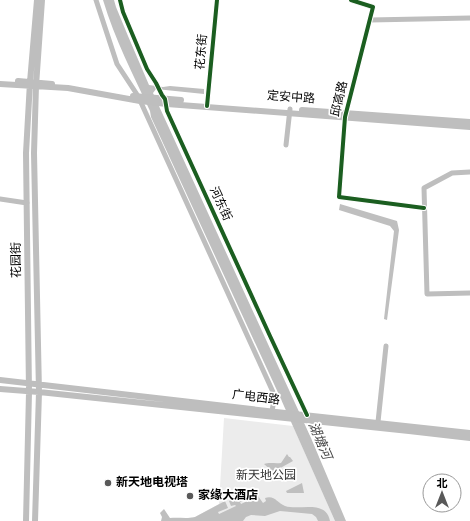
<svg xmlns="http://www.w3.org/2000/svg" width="470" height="521" viewBox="0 0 470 521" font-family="Overpass,'Noto Sans SC',sans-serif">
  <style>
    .green { fill: #ececec }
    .water { fill: #bfbfbf }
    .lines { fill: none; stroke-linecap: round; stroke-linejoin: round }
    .minor { stroke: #bebebe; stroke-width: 5 }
    .major { stroke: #bebebe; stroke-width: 6 }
    .cycleway-casing { stroke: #fff; stroke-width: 6 }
    .cycleway { stroke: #1b5e20; stroke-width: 4 }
    .poi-dot { fill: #595959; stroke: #fff; stroke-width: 1.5 }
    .labels { text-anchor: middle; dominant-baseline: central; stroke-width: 3.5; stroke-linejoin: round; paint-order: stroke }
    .street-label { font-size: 12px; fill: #000; stroke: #fff }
    .park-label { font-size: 12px; fill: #333; stroke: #fff }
    .poi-label { font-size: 12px; font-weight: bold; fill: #000; stroke: #fff; text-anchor: start }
    .water-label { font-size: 13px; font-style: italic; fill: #444; stroke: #fff }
  </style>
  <rect width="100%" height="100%" fill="#fff"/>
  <!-- green -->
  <path class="green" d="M 224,418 L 293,426 L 335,521 L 185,521 L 187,518 L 195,517 L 219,504 Z"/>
  <!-- water -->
  <path class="water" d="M 103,0 L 114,0 L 116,7 L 128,36 L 149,85 L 163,87 L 170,86 L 204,89 L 204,94 L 156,89 L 153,93 L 311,438 L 346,521 L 335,521 L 280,397 L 151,117 L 150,111 C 133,74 115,40 103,0 Z
    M 340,204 L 397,221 L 399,230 L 387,320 L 384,319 L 394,231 L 390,226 L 339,210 Z
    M 287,454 L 289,457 L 290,457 L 293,461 L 273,472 L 264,464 C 270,462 275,464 281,463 Z
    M 302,483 L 304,493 L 287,493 L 286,491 Z
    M 246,494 L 248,498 L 240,502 L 241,504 L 258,496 L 263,503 L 266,501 L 265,498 C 275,495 277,503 285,506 C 299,511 326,499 330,521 L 318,521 L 316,517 L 312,514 L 280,511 L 265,516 L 251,515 L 246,517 L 243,521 L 161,521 L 162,517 L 160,513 L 164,509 L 170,518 C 178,517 187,519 195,517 L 225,501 L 228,508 L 218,512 L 219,514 L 236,506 L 235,505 L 231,506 L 229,501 Z"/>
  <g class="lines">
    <!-- minor -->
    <path class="minor" d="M 96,0 L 117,64 L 138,96 L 273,392 L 274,400 L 272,411
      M 120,0 L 123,12 L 147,69 L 156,83 L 162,95 L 165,99 L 167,111 L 270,336 L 307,415
      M 351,0 L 373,7 L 345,117 L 339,197 L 424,208
      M 370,20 L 470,18
      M 207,106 L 217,0
      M 286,145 L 290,109
      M 470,172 L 452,173 L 424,188 L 427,294 L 470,293
      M 0,199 L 27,203
      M 378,422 L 386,346"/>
    <!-- major -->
    <path class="major" d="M 18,81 L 52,84
      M 0,84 L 68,88 L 140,101 L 167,104 L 470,127
      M 133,96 L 181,100
      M 302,110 L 470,122
      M 0,380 L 285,413 L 470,433
      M 0,389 L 39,392 L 409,431 L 470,438
      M 26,521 L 29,392 L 26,153 L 30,82 L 37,0
      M 35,521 L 39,392 L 34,153 L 36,86 L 42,0"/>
    <defs>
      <path id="cycleway" d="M 120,0 L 123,12 L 147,69 L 156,83 L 162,95 L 165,99 L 167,111 L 270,336 L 307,415
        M 351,0 L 373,7 L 345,117 L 339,197 L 424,208
        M 207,106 L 217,0"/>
    </defs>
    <!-- cycleway casing -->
    <use href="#cycleway" class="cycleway-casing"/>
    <!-- cycleway -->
    <use href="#cycleway" class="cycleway"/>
  </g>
  <!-- markers -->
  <g class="poi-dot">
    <circle cx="108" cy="483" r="4"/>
    <circle cx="190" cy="496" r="4"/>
  </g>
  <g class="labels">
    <!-- street labels -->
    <g class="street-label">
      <text transform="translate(202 52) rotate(-85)">花东街</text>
      <text transform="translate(291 98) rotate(4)">定安中路</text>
      <text transform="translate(340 99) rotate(-77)">邱高路</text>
      <text transform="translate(220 204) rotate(65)">河东街</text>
      <text transform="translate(17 260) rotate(-91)">花园街</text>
      <text transform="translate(256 398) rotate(7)">广电西路</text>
    </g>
    <!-- park labels -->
    <g class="park-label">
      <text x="266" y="476">新天地公园</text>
    </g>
    <!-- poi labels -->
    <g class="poi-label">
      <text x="116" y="483">新天地电视塔</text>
      <text x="198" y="496">家缘大酒店</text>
    </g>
    <!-- water labels -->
    <g class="water-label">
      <text transform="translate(319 441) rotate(67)">湖塘河</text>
    </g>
  </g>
  <!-- north arrow -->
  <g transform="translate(442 493)"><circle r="19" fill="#ffffff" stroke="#999999"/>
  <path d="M0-3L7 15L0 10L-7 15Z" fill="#595959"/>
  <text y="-6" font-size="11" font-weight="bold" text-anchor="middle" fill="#000000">北</text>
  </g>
</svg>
